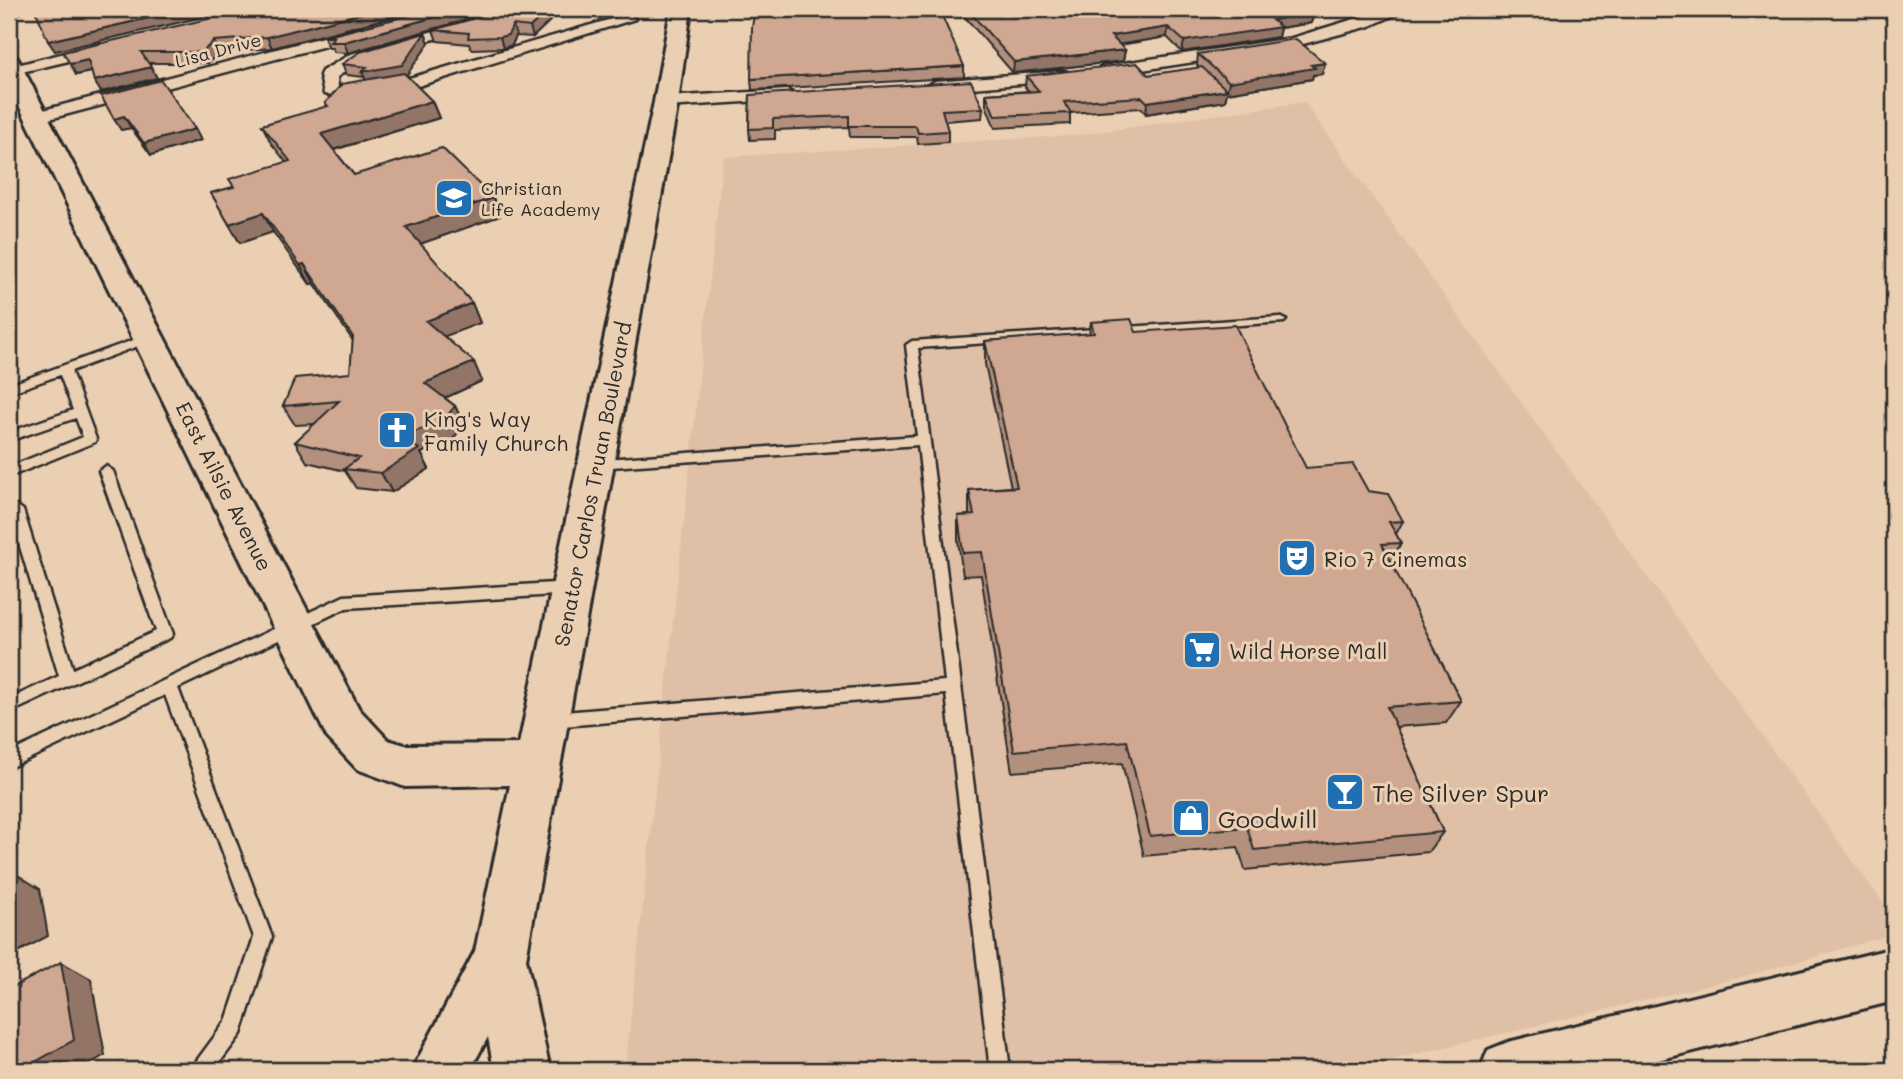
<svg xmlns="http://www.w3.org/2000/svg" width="1903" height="1079" viewBox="0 0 1903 1079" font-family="Mali,sans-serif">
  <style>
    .built { fill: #dfc0a6 }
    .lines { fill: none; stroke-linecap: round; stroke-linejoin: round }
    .lane-casing { stroke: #2b2b2b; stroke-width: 5 }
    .street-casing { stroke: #2b2b2b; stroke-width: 5 }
    .secondary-casing { stroke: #2b2b2b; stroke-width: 6 }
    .lane { fill: #ebcfb2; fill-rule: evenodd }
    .street { fill: #ebcfb2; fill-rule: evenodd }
    .secondary { fill: #ebcfb2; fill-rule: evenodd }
    .wall { fill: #b3907d; stroke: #2b2b2b; stroke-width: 2 }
    .shaded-wall { fill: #927566; stroke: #2b2b2b; stroke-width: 2 }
    .building { fill: #d0a791; stroke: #2b2b2b; stroke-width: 2 }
    .labels { text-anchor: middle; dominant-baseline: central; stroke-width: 6; stroke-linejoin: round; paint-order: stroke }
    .far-street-label { font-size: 18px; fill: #2b2b2b; stroke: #ebcfb2 }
    .far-poi-label { font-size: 18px; fill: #2b2b2b; stroke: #ebcfb2; text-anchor: start }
    .poi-label { font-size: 21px; fill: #2b2b2b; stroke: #ebcfb2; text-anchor: start }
    .street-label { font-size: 21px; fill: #2b2b2b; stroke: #ebcfb2 }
    .near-poi-label { font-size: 24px; fill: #2b2b2b; stroke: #ebcfb2; text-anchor: start }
  </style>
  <rect width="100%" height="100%" fill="#ebcfb2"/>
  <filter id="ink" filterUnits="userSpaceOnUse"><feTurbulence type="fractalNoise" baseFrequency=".0143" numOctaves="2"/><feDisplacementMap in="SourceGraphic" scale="14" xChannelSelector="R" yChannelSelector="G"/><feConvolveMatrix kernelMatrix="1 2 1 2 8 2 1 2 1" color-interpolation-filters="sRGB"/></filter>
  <g filter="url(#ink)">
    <!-- built -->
    <path class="built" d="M 1304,102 L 1894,918 L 1894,934 L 1739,978 L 1348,1070 L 625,1070 L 723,157 L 1078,135 Z"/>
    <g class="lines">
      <defs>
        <path id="lane" d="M 1280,317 L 1286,320 L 1284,322 L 918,348 L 1010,1070 L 990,1070 L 946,694 L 551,727 L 545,725 L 543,720 L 545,715 L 551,713 L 945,681 L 918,445 L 597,468 L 590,463 L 592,460 L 917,436 L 906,345 L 912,341 Z
          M 150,334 L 156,338 L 154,340 L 71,371 L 96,439 L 95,442 L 9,477 L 9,467 L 83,437 L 76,418 L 9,441 L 9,432 L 73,410 L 60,375 L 9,393 L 9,385 Z
          M 106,466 L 113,471 L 173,634 L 170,638 L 9,713 L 9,699 L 59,676 L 11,517 L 9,518 L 9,508 L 16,505 L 23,510 L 73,669 L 156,631 L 99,471 Z
          M 570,582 L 575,584 L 577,588 L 575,592 L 570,594 L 346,608 L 178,688 L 272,937 L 241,1034 L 214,1070 L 192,1070 L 195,1063 L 226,1021 L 254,937 L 165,695 L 9,768 L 9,753 L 344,596 Z"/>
        <path id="street" d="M 9,9 L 29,9 L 9,16 Z
          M 513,9 L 537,9 L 363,60 L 337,77 L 338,87 L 349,89 L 413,77 L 622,16 L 632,16 L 635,19 L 415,87 L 349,99 L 324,94 L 320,75 L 322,71 L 351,54 Z
          M 1387,9 L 1408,9 L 1370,26 L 1292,47 L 1103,76 L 1095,71 L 1103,66 L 1292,38 Z
          M 361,27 L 369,32 L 367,35 L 38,122 L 29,117 L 32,113 Z
          M 101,44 L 107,46 L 107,52 L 9,75 L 9,67 Z
          M 1062,71 L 1068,72 L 1068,80 L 935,91 L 927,86 L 935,81 Z
          M 787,90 L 796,95 L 793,99 L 666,107 L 657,102 L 666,97 Z"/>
        <path id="secondary" d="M 671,9 L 691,9 L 678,102 L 526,959 L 550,1070 L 494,1070 L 488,1037 L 470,1070 L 412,1070 L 475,951 L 510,785 L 405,787 L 357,769 L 327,737 L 9,85 L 9,56 L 17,58 L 20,63 L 359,709 L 388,740 L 405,745 L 519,744 L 654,102 Z
          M 1894,948 L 1894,1001 L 1618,1070 L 1480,1070 L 1488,1050 L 1508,1042 Z"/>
      </defs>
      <!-- lane casing -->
      <use href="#lane" class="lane-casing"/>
      <!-- street casing -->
      <use href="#street" class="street-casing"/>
      <!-- secondary casing -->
      <use href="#secondary" class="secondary-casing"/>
      <!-- lane -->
      <use href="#lane" class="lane"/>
      <!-- street -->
      <use href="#street" class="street"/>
      <!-- secondary -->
      <use href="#secondary" class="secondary"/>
    </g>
    <!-- wall -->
    <path class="wall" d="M 252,9 L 423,9 L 272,48 L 219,52 L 208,63 L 149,63 L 157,78 L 101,92 L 92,72 L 76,75 Z
      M 434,9 L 348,53 L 334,52 L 332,48 L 329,48 L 324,37 Z
      M 590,9 L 604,9 L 600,18 Z
      M 958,9 L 1307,9 L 1314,13 L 1311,23 L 1280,28 L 1278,37 L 1182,52 L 1167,37 L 1120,45 L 1125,50 L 1123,61 L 1013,73 Z
      M 554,17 L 533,37 L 516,36 L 512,45 L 503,48 L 471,49 L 469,44 L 437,41 L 433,30 Z
      M 425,33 L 429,43 L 406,75 L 432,101 L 439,118 L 334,150 L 354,175 L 493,198 L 500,216 L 420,244 L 472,303 L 480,323 L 444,336 L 482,381 L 445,398 L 455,406 L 464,425 L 452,440 L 421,453 L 429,469 L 392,492 L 356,488 L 345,471 L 307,462 L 295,442 L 315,424 L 295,425 L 283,406 L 350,373 L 353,341 L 314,283 L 310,284 L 273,232 L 240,243 L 211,193 L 233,187 L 286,162 L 271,143 L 262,125 L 327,107 L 325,103 L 366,80 L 364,77 L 347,75 L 342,64 Z
      M 1198,54 L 1325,63 L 1322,74 L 1313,75 L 1312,79 L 1227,93 L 1225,101 L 1146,114 L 1141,108 L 1070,113 L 1070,124 L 995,128 L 986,105 L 986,94 L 1029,91 L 1025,87 L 1026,76 L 1148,75 L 1199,68 L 1197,65 Z
      M 964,66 L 964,77 L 752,90 L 751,79 Z
      M 750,95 L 983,108 L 982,118 L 945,121 L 948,131 L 948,142 L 918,144 L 917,137 L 850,137 L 849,127 L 775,130 L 775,139 L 750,140 L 749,129 Z
      M 101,96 L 201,140 L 151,155 L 131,128 L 121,130 Z
      M 1091,322 L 1136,332 L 1306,468 L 1368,491 L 1403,521 L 1396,534 L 1401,543 L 1391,563 L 1461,701 L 1446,723 L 1396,727 L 1443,832 L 1428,852 L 1245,870 L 1238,847 L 1144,856 L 1122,763 L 1012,772 L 981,575 L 963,576 L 958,540 L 958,516 L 969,515 L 969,490 L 1011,487 L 985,364 L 985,341 L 1089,334 Z"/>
    <!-- shaded-wall -->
    <path class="shaded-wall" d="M 188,9 L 238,9 L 55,51 L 48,41 Z
      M 378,9 L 423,9 L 272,48 L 267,37 Z
      M 464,9 L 504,9 L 348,53 L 344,42 Z
      M 549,9 L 552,9 L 554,17 L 533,37 L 530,27 Z
      M 597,9 L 604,9 L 600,18 Z
      M 1314,13 L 1311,23 L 1280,28 L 1278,37 L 1182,52 L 1184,41 L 1272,20 Z
      M 513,25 L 516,36 L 512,45 L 503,48 L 500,37 Z
      M 1168,27 L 1167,37 L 1110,46 L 1111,36 Z
      M 425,33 L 429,43 L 406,76 L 367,83 L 362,72 Z
      M 214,41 L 219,52 L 208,63 L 202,52 Z
      M 1125,50 L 1123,61 L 1013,73 L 1014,62 Z
      M 88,60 L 95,71 L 76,75 L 70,64 Z
      M 1325,63 L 1322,74 L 1313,75 L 1312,79 L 1227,93 L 1225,101 L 1146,114 L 1147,102 L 1227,90 L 1229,82 L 1311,65 Z
      M 151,67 L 157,78 L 101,92 L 94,81 Z
      M 432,101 L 439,118 L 329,151 L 321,134 Z
      M 124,116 L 131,128 L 121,130 L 114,119 Z
      M 195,129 L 201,140 L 151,155 L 144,143 Z
      M 493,198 L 500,216 L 414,246 L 406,227 Z
      M 263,213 L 273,232 L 240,243 L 229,224 Z
      M 304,264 L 314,283 L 310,284 L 300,265 Z
      M 472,303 L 480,323 L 435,340 L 426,321 Z
      M 474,362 L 482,381 L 434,403 L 425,383 Z
      M 455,406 L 464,425 L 452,440 L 421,453 L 429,469 L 392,492 L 381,473 L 401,437 Z
      M 10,870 L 40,889 L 48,936 L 9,957 Z
      M 61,962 L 91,979 L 105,1055 L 79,1070 L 31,1070 L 30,1065 Z"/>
    <!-- building -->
    <path class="building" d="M 33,9 L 188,9 L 48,41 L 38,16 Z
      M 252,9 L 378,9 L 267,37 L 214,41 L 202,52 L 141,52 L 151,67 L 94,81 L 88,60 L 70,64 L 63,52 Z
      M 434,9 L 464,9 L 344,42 L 330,42 L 334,37 L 324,37 Z
      M 508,9 L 549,9 L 530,27 L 513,25 L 508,35 L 500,37 L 468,38 L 469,33 L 433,30 Z
      M 755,9 L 939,9 L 964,66 L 751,79 L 752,27 Z
      M 967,9 L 1307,9 L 1314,13 L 1272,20 L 1281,27 L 1184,41 L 1168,27 L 1111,36 L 1125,50 L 1014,62 Z
      M 425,33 L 402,65 L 362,72 L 367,67 L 342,64 L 360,52 Z
      M 1296,39 L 1325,63 L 1311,65 L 1315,68 L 1229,82 L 1198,54 Z
      M 1137,63 L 1148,75 L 1202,67 L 1227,90 L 1147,102 L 1142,97 L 1064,102 L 1071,113 L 995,116 L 986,94 L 1039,91 L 1026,76 Z
      M 404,73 L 432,101 L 321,134 L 354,175 L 442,148 L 493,198 L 406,227 L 472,303 L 426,321 L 474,362 L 425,383 L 455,406 L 443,421 L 401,437 L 419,449 L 381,473 L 344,469 L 359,458 L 295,442 L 339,401 L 283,406 L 295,378 L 350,373 L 353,337 L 304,264 L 300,265 L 263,213 L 229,224 L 211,193 L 234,187 L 229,179 L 290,161 L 262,125 L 328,106 L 325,103 L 342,84 Z
      M 161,80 L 195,129 L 144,143 L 124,116 L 114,119 L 101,96 Z
      M 971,81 L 983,108 L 942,110 L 948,131 L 918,133 L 916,126 L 849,126 L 849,116 L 773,119 L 773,128 L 749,129 L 750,95 Z
      M 1131,319 L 1136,332 L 1235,325 L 1306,468 L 1353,464 L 1368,491 L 1388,494 L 1403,521 L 1389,522 L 1401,543 L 1382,544 L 1461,701 L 1387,707 L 1443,832 L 1254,850 L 1247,827 L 1150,836 L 1127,741 L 1014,751 L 982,552 L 963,553 L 958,516 L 974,515 L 969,490 L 1017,487 L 985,341 L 1094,333 L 1091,322 Z
      M 10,870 L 17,918 L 9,922 L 9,871 Z
      M 61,962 L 74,1040 L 30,1065 L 31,1070 L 9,1070 L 9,989 Z"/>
  </g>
  <!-- icons -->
  <defs>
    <symbol id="school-square" viewBox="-11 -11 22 22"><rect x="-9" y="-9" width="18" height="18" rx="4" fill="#1f6fb2" stroke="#ebcfb2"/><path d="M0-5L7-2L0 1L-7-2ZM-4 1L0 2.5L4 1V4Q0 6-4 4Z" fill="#fff"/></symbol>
    <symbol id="church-square" viewBox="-11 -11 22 22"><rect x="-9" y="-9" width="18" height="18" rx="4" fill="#1f6fb2" stroke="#ebcfb2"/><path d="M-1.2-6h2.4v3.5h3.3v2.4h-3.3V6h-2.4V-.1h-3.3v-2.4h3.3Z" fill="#fff"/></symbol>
    <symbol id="theatre-square" viewBox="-11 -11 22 22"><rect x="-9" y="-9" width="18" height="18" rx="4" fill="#1f6fb2" stroke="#ebcfb2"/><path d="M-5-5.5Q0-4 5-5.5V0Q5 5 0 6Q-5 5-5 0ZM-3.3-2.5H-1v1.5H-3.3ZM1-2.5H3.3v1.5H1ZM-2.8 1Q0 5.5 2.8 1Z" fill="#fff"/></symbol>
    <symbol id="supermarket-square" viewBox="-11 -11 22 22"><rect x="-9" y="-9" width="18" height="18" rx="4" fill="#1f6fb2" stroke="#ebcfb2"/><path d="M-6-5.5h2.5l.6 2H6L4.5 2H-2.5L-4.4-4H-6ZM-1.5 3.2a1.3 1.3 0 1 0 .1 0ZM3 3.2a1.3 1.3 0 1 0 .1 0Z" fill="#fff"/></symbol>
    <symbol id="bar-square" viewBox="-11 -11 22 22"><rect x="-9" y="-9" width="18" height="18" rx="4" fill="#1f6fb2" stroke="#ebcfb2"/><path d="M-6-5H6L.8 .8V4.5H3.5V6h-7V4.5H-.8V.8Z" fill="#fff"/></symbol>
    <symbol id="shop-square" viewBox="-11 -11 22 22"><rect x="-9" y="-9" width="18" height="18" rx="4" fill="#1f6fb2" stroke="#ebcfb2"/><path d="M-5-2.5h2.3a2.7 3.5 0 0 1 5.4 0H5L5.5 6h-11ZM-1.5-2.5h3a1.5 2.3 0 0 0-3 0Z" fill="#fff"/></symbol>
  </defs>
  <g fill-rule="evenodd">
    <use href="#school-square" x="432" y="176" width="44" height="44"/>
    <use href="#church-square" x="375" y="408" width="44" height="44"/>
    <use href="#theatre-square" x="1275" y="536" width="44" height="44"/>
    <use href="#supermarket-square" x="1180" y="628" width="44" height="44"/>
    <use href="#bar-square" x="1323" y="770" width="44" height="44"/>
    <use href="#shop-square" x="1169" y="796" width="44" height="44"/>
  </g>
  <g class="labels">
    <!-- far-street labels -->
    <g class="far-street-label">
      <text transform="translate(218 50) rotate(-15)">Lisa Drive</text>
    </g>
    <!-- far-poi labels -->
    <g class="far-poi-label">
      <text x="481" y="188">Christian<tspan x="481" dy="21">Life Academy</tspan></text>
    </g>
    <!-- poi labels -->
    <g class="poi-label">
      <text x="424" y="418">King's Way<tspan x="424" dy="24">Family Church</tspan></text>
      <text x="1324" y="558">Rio 7 Cinemas</text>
      <text x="1229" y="650">Wild Horse Mall</text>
    </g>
    <!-- street labels -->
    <g class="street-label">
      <text transform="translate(592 484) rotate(-79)">Senator Carlos Truan Boulevard</text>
      <text transform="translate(225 486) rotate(63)">East Ailsie Avenue</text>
    </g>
    <!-- near-poi labels -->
    <g class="near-poi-label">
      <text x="1372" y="792">The Silver Spur</text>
      <text x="1218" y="818">Goodwill</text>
    </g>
  </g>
  <!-- margin -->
  <rect width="1903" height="1079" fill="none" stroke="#ebcfb2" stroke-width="35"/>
  <rect x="18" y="18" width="1868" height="1044" fill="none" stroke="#2b2b2b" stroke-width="2.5" filter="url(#ink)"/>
</svg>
